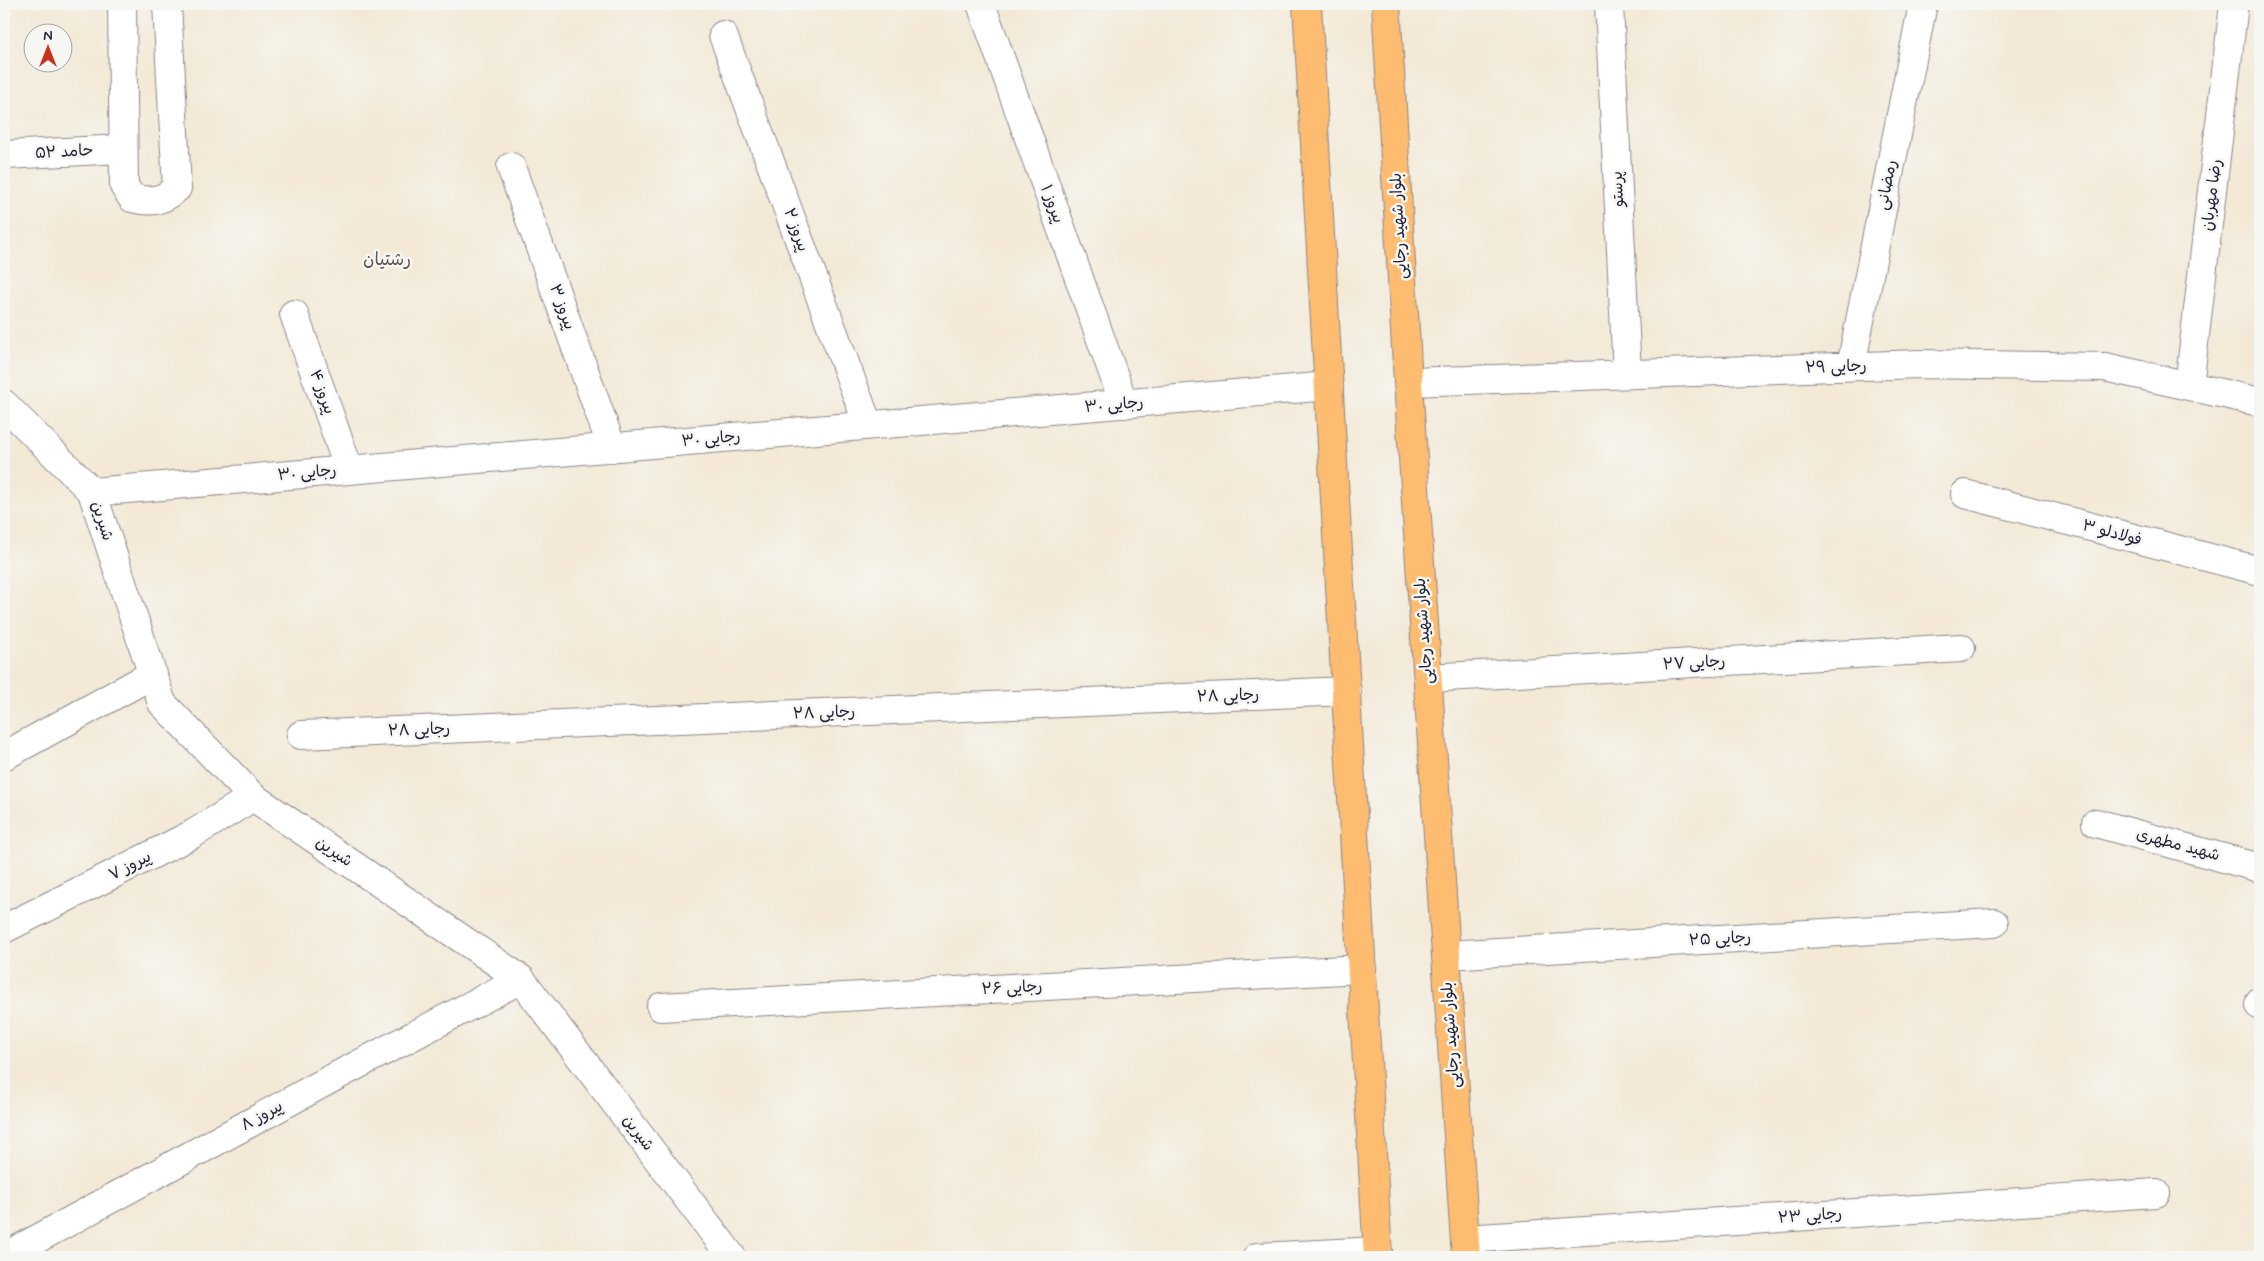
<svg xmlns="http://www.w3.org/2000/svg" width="2264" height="1261" viewBox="0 0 2264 1261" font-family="Mynerve,'Playpen Sans Arabic',sans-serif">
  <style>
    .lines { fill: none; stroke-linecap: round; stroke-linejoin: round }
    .minor-casing { stroke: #8a8688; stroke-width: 30 }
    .major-casing { stroke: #8a8688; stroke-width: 30 }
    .minor { stroke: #fff; stroke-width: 28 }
    .major { stroke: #febc71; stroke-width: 28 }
    .labels { text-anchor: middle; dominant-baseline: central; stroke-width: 5; stroke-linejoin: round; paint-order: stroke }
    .street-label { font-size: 16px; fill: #22223b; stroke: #f6f6f2 }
    .neighbourhood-label { font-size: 18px; fill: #635151; stroke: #f6f6f2 }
  </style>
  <rect width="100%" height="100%" fill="#f6f6f2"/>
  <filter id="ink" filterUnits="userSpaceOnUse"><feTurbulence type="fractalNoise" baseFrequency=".02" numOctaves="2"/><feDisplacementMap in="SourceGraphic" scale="10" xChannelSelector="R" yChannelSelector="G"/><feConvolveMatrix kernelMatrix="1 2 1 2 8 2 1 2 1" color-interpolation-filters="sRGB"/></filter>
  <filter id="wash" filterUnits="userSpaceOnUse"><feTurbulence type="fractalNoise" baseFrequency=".0096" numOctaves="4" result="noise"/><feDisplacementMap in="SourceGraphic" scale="20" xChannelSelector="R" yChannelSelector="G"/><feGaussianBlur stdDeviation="1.12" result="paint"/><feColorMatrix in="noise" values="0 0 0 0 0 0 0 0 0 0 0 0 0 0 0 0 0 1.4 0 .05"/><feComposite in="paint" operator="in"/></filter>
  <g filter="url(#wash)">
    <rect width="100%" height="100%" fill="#f3e9d6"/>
  </g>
  <g filter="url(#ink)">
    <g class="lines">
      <defs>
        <path id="minor" d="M 122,4 L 124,186 L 132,198 C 151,203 163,201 177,188 L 167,4
          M 981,4 L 1124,404
          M 1609,4 L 1627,374
          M 723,35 L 868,425
          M 4,155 L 123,149
          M 511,167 L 612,448
          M 294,314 L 349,470
          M 1851,366 L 1923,4
          M 1408,382 L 1920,364 L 2105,367 L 2260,402
          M 2189,386 L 2234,4
          M 4,404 L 92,492 L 162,703 L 253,797 L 521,979 L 732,1257
          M 92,492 L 1329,386
          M 1965,494 L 2260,571
          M 1428,678 L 1961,648
          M 301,735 L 1347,691
          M 4,756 L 153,674
          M 2096,823 L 2260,868
          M 4,929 L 193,834 L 253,797
          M 1446,955 L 1994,923
          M 2259,1005 L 2260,1001
          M 661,1007 L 1362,969
          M 1465,1239 L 2156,1193
          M 4,1257 L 327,1081 L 521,979
          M 1257,1257 L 1378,1251"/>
        <path id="major" d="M 1307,4 L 1378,1257
          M 1386,4 L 1408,382 L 1466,1257"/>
      </defs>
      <!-- minor casing -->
      <use href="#minor" class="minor-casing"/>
      <!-- major casing -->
      <use href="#major" class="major-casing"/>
      <!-- minor -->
      <use href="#minor" class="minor"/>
      <!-- major -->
      <use href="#major" class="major"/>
    </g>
  </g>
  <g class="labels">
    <!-- street labels -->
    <g class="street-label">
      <text transform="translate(64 152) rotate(-3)">حامد ۵۲</text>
      <text transform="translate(1887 185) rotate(-79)">رمضانی</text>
      <text transform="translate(1618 189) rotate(-93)">پرستو</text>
      <text transform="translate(2212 195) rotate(-83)">رضا مهربان</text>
      <text transform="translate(1052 204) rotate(70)">پیروز ۱</text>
      <text transform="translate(1399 226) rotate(-93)">بلوار شهید رجایی</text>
      <text transform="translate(796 230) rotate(70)">پیروز ۲</text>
      <text transform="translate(562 307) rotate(70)">پیروز ۳</text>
      <text transform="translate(1836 367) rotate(-2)">رجایی ۲۹</text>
      <text transform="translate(322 392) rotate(70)">پیروز ۴</text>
      <text transform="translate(1114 405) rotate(-5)">رجایی ۳۰</text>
      <text transform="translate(711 439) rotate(-5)">رجایی ۳۰</text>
      <text transform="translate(307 473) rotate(-5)">رجایی ۳۰</text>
      <text transform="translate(102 521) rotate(72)">شیرین</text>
      <text transform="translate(2112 533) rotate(15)">فولادلو ۳</text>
      <text transform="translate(1424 631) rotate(-94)">بلوار شهید رجایی</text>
      <text transform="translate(1694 663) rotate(-3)">رجایی ۲۷</text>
      <text transform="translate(1228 696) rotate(-2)">رجایی ۲۸</text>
      <text transform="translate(824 713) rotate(-2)">رجایی ۲۸</text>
      <text transform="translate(419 730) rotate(-2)">رجایی ۲۸</text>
      <text transform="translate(2178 845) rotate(15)">شهید مطهری</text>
      <text transform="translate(334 852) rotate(34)">شیرین</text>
      <text transform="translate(130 866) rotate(-27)">پیروز ۷</text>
      <text transform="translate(1720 939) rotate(-3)">رجایی ۲۵</text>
      <text transform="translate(1012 988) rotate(-3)">رجایی ۲۶</text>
      <text transform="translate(1451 1035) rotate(-94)">بلوار شهید رجایی</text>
      <text transform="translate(262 1116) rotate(-29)">پیروز ۸</text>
      <text transform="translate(638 1133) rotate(53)">شیرین</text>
      <text transform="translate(1810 1216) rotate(-4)">رجایی ۲۳</text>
    </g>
    <!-- neighbourhood labels -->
    <g class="neighbourhood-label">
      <text x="387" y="260">رشتیان</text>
    </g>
  </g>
  <!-- margin -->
  <rect width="2264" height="1261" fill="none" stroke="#f6f6f2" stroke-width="20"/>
  <!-- north arrow -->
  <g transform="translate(48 48)"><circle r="24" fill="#f6f6f2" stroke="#a1a1a9"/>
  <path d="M0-4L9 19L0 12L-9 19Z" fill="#c8321e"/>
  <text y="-8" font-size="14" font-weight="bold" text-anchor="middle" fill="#22223b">N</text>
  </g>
</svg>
